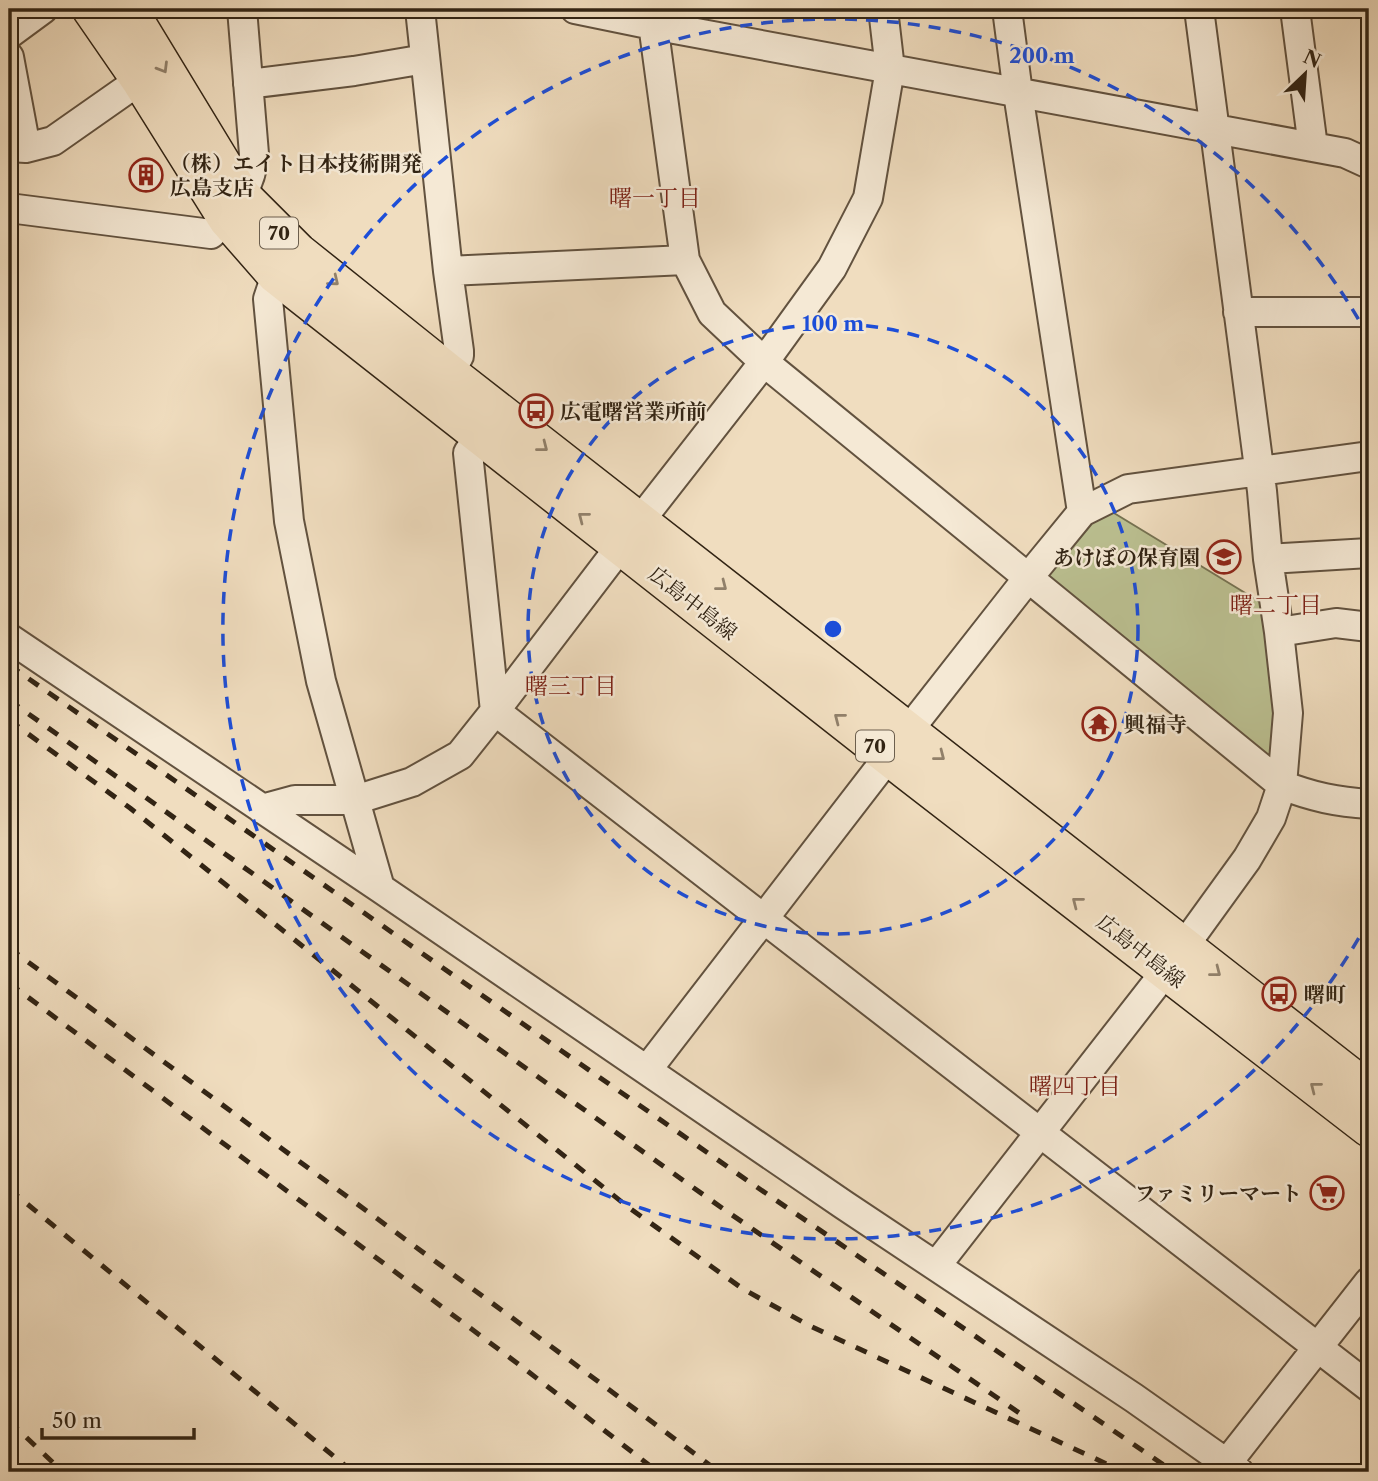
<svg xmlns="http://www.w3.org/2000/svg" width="1378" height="1481" viewBox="0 0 1378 1481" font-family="'Libre Caslon Text','Noto Serif JP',serif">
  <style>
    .green { fill: #bbc091; stroke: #767252; stroke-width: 2 }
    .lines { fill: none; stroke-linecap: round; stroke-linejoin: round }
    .minor-casing { stroke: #62523f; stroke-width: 32 }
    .major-casing { stroke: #322414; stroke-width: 40 }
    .minor { stroke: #f5e9d5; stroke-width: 28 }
    .major { stroke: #f0ddbf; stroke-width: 37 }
    .rail { stroke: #322414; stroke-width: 5; stroke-dasharray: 12 12; stroke-linecap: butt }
    .oneway { stroke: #91806a }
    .ring { fill: none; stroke: #1d4ed8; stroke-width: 3.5; stroke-dasharray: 12 9 }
    .labels { text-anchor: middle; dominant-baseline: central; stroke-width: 5; stroke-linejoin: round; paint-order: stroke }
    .shield { fill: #f5e9d5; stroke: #6c5f4e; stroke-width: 2 }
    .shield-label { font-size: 19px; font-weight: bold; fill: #322414 }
    .poi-label { font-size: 21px; font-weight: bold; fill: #322414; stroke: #f5e9d5; text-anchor: start }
    .street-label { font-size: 21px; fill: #322414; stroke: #f5e9d5 }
    .neighbourhood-label { font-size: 23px; fill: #7a1f14; stroke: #f5e9d5 }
    .centre { fill: #1d4ed8; stroke: #f5e9d5; stroke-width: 3.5 }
    .ring-label { font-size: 21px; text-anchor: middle; font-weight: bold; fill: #1d4ed8; stroke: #f5e9d5; stroke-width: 5; stroke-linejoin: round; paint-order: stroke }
  </style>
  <rect width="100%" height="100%" fill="#f0ddbf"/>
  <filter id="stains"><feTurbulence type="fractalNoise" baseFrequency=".00286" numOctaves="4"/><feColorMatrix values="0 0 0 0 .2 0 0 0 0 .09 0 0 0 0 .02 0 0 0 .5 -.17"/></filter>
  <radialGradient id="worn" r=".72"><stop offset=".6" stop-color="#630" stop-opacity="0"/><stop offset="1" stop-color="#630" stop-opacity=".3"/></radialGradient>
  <!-- green -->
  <path class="green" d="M 1109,510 L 1265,605 L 1276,682 L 1270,765 L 1050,588 L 1048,575 L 1091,519 Z"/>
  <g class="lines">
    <defs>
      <path id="minor" d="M 420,9 L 448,271 L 459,351 L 459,356 L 448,372
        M 575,9 L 653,25 L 1345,153 L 1369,164
        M 651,9 L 685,260 L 712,313 L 764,362 L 1282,785 C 1313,797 1337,802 1369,804
        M 1007,9 L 1018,93 L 1082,512
        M 1295,9 L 1313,147
        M 9,34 L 43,9
        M 9,57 L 26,148
        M 248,84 L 354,71 L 425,59
        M 9,147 L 26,148 L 53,141 L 140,80
        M 9,208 L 211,234 C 233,214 252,185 254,154 L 242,9
        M 288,261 L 276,275 L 268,299 L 289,521 L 321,681 L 380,888
        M 448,271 L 685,260
        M 1238,312 L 1369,312
        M 480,435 L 468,453 L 495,711 L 1369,1387
        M 1268,559 L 1369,553
        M 1279,632 L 1336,623 L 1369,627
        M 9,638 L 380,888 L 844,1205 L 1134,1398 L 1239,1472
        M 262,809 L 295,800 L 355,800 L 412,782 L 460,755 L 495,711 L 639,522 L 764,362 L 832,268 L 868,198 L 890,69 L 883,9
        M 647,1070 L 919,717 L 1028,578 L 1082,512 L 1128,489 L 1369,456
        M 936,1266 L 1166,971 L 1247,859 L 1271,818 L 1282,785 L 1288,713 L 1279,632 L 1268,559 L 1262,491 L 1199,9
        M 1227,1463 L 1369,1282"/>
      <path id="major" d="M 91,9 L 140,80 L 227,219 L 276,275 L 907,771 L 1369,1128
        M 128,9 L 241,195 L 298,252 L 448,372 L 1369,1091"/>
    </defs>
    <!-- minor casing -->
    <use href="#minor" class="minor-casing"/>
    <!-- major casing -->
    <use href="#major" class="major-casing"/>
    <!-- minor -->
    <use href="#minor" class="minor"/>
    <!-- major -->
    <use href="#major" class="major"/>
    <!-- rail -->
    <path class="rail" d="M 9,665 L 748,1181 L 1174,1472
      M 9,700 L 722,1208 L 1028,1419
      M 9,720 L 130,808 L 628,1207 L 743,1289 L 810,1326 L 1124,1472
      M 9,948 L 564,1356 L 719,1472
      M 9,983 L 521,1366 L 658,1472
      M 9,1189 L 353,1472
      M 9,1421 L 63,1472"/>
  </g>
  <!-- one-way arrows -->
  <defs><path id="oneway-chevron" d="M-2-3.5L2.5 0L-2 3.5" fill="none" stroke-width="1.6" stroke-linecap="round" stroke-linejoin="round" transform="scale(1.75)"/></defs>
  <g class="oneway">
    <use href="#oneway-chevron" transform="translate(163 68) rotate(59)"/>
    <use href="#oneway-chevron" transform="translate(334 281) rotate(39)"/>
    <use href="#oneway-chevron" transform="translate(543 447) rotate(38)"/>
    <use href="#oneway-chevron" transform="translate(583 517) rotate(-142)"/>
    <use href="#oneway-chevron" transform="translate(722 586) rotate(38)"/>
    <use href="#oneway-chevron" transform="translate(839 718) rotate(-142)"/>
    <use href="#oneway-chevron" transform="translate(940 756) rotate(38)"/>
    <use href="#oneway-chevron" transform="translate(1077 902) rotate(-142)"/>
    <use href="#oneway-chevron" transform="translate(1216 972) rotate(38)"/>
    <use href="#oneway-chevron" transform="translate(1315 1087) rotate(-142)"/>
  </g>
  <!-- distance rings -->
  <g class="ring">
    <circle cx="833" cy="629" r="305"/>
    <path d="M1369 920A610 610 0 1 1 1369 338"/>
  </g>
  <!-- icons -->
  <defs>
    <symbol id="building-ring" viewBox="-11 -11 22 22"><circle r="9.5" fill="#f5e9d5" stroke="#8f2418" stroke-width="1.5"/><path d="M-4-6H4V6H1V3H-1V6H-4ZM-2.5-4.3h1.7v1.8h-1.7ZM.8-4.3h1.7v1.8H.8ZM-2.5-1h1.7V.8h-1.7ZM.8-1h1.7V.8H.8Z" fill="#8f2418"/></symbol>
    <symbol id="bus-ring" viewBox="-11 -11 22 22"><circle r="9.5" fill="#f5e9d5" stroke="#8f2418" stroke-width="1.5"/><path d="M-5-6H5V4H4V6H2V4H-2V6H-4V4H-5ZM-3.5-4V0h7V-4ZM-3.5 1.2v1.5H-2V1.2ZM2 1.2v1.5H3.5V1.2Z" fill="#8f2418"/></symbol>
    <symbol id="school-ring" viewBox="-11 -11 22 22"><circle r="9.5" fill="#f5e9d5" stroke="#8f2418" stroke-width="1.5"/><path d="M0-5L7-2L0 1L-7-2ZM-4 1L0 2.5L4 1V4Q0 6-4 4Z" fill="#8f2418"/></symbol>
    <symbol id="temple-ring" viewBox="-11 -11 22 22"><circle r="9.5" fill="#f5e9d5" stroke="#8f2418" stroke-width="1.5"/><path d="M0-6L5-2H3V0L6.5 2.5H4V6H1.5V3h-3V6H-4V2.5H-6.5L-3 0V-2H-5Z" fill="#8f2418"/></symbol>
    <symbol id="supermarket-ring" viewBox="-11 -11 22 22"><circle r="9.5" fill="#f5e9d5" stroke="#8f2418" stroke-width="1.5"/><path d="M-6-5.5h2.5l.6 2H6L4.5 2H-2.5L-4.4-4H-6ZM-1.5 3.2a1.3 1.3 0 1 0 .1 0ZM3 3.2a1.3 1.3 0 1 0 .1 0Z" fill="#8f2418"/></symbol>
  </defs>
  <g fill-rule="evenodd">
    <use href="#building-ring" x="127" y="156" width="38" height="38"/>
    <use href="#bus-ring" x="517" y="392" width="38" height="38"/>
    <use href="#school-ring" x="1205" y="538" width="38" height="38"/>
    <use href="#temple-ring" x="1080" y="705" width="38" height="38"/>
    <use href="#bus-ring" x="1260" y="975" width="38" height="38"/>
    <use href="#supermarket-ring" x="1308" y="1174" width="38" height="38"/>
  </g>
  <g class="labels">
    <!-- shield labels -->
    <g class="shield">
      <rect x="260" y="217.5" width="38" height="31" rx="5"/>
      <rect x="856" y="730.5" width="38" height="31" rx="5"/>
    </g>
    <g class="shield-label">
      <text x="279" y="233">70</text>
      <text x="875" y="746">70</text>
    </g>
    <!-- poi labels -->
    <g class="poi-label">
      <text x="170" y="163">（株）エイト日本技術開発<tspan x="170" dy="24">広島支店</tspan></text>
      <text x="560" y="411">広電曙営業所前</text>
      <text x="1200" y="557" text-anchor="end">あけぼの保育園</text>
      <text x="1124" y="724">興福寺</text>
      <text x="1304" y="994">曙町</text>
      <text x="1302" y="1193" text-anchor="end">ファミリーマート</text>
    </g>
    <!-- street labels -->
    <g class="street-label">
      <text transform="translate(693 603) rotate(38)">広島中島線</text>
      <text transform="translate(1141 951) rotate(38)">広島中島線</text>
    </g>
    <!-- neighbourhood labels -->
    <g class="neighbourhood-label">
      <text x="655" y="198">曙一丁目</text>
      <text x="1276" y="605">曙二丁目</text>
      <text x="571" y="686">曙三丁目</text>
      <text x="1075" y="1086">曙四丁目</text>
    </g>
  </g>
  <circle cx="833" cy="629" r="10" class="centre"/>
  <g class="ring-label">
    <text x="1042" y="63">200 m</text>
    <text x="833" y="331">100 m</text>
  </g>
  <!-- margin -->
  <rect width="1378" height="1481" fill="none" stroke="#f0ddbf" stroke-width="35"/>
  <rect x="10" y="10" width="1357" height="1460" fill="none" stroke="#322414" stroke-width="3.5"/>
  <rect x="18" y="18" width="1343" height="1446" fill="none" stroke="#322414" stroke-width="2"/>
  <!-- north arrow -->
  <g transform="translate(1305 74) rotate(25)" stroke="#f5e9d5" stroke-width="5" paint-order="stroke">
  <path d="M0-5L12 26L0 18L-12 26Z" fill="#322414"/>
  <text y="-10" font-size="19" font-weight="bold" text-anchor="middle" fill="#322414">N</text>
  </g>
  <!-- scale -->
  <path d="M42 1428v10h152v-10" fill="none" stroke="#322414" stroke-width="3.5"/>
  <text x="52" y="1428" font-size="21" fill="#322414" stroke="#f5e9d5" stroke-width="5" paint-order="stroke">50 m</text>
  <rect width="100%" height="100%" filter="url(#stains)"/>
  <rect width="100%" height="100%" fill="url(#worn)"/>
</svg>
